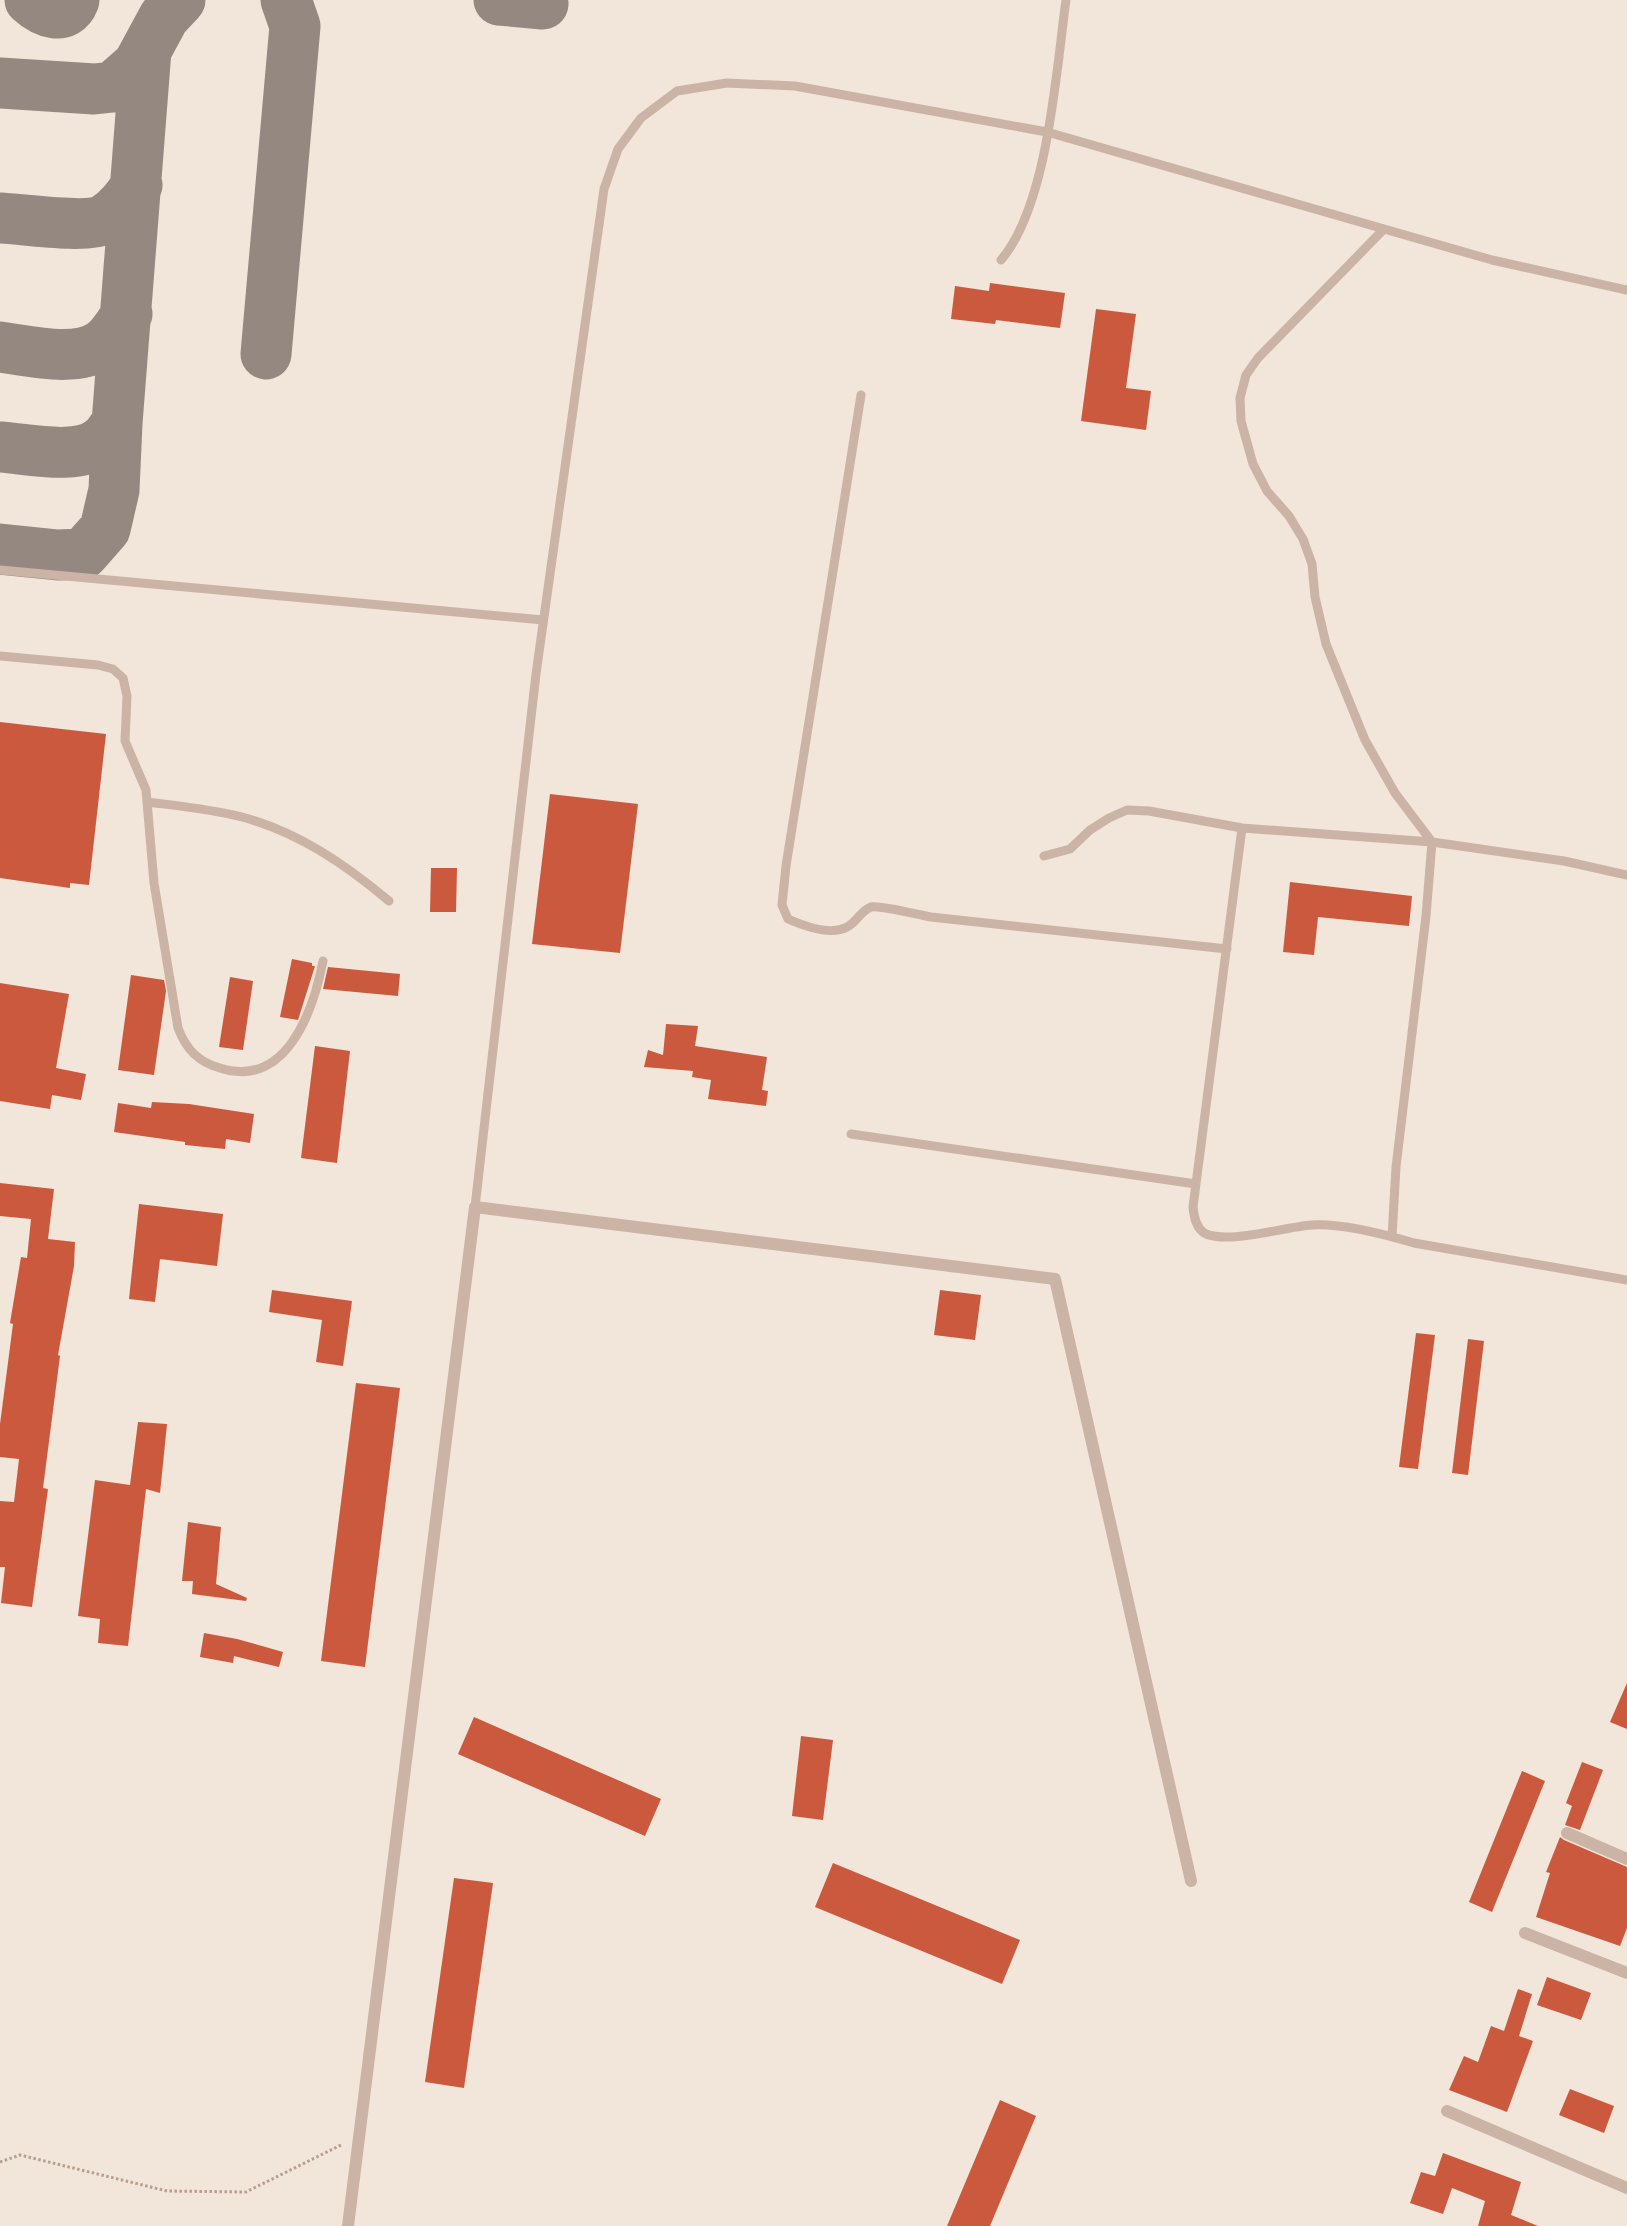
<svg xmlns="http://www.w3.org/2000/svg" width="1627" height="2226" viewBox="0 0 1627 2226" font-family="Ubuntu,sans-serif">
  <style>
    .lines { fill: none; stroke-linecap: round; stroke-linejoin: round }
    .taxiway { stroke: #948880; stroke-width: 51 }
    .building { fill: #cb593e }
    .path { stroke: #b79e8f; stroke-width: 3; stroke-dasharray: 2.5 2.5; stroke-linecap: butt }
    .lane { stroke: #cbb4a5; stroke-width: 9 }
    .street { stroke: #cbb4a5; stroke-width: 12 }
  </style>
  <rect width="100%" height="100%" fill="#f2e5d9"/>
  <g class="lines">
    <!-- taxiway -->
    <path class="taxiway" d="M 30,0 C 43,12 66,22 74,0
      M 499,0 L 543,4
      M 0,83 L 94,89 L 113,87 L 138,65 L 164,17 L 180,0
      M 0,218 C 23,219 87,229 105,219 C 119,211 128,198 137,185
      M 0,347 C 30,351 77,363 103,344 C 113,337 120,324 127,314
      M 266,354 L 295,26 L 286,0
      M 0,447 C 29,449 79,461 102,441 C 108,437 112,429 117,423
      M 0,549 L 58,555 L 83,554 L 105,529 L 114,490 L 117,423 L 146,50"/>
  </g>
  <!-- building -->
  <path class="building" d="M 990,283 L 1065,293 L 1060,328 L 996,320 L 995,324 L 951,319 L 955,286 L 989,291 Z
    M 1096,309 L 1136,314 L 1126,388 L 1151,391 L 1146,430 L 1081,421 Z
    M 0,722 L 106,734 L 89,885 L 70,883 L 70,888 L 0,878 Z
    M 550,794 L 638,804 L 620,953 L 532,944 Z
    M 431,868 L 457,868 L 456,912 L 430,912 Z
    M 1290,882 L 1412,896 L 1409,926 L 1318,917 L 1314,955 L 1283,952 Z
    M 292,959 L 312,963 L 312,966 L 315,966 L 298,1020 L 280,1017 Z
    M 328,967 L 400,974 L 398,996 L 323,989 Z
    M 131,975 L 164,980 L 166,991 L 154,1075 L 118,1070 Z
    M 230,977 L 253,981 L 243,1050 L 219,1047 Z
    M 0,983 L 69,994 L 56,1068 L 86,1074 L 81,1100 L 52,1095 L 50,1109 L 0,1101 Z
    M 666,1024 L 698,1026 L 695,1046 L 767,1057 L 762,1090 L 768,1091 L 766,1106 L 708,1099 L 711,1080 L 692,1077 L 693,1071 L 644,1067 L 648,1050 L 663,1055 Z
    M 315,1046 L 350,1051 L 337,1163 L 301,1158 Z
    M 152,1102 L 189,1104 L 254,1114 L 250,1143 L 226,1139 L 225,1149 L 185,1145 L 185,1142 L 114,1132 L 118,1103 L 151,1108 Z
    M 0,1183 L 54,1189 L 48,1239 L 75,1242 L 74,1266 L 58,1355 L 60,1356 L 43,1488 L 48,1489 L 32,1607 L 1,1603 L 5,1567 L 0,1567 L 0,1501 L 14,1502 L 19,1459 L 0,1457 L 0,1424 L 13,1324 L 10,1323 L 21,1257 L 27,1258 L 31,1219 L 0,1216 Z
    M 139,1204 L 223,1214 L 217,1266 L 160,1259 L 155,1302 L 129,1299 Z
    M 272,1290 L 352,1301 L 343,1366 L 316,1362 L 322,1320 L 269,1312 Z
    M 940,1290 L 981,1295 L 975,1340 L 934,1335 Z
    M 1416,1333 L 1435,1335 L 1418,1469 L 1399,1467 Z
    M 1468,1339 L 1484,1341 L 1468,1475 L 1452,1473 Z
    M 356,1383 L 400,1388 L 365,1667 L 321,1661 Z
    M 138,1422 L 167,1424 L 160,1493 L 146,1489 L 128,1646 L 98,1643 L 100,1619 L 78,1616 L 95,1480 L 130,1485 Z
    M 188,1522 L 221,1527 L 216,1584 L 247,1598 L 246,1601 L 192,1594 L 193,1581 L 182,1581 Z
    M 204,1633 L 237,1639 L 283,1652 L 279,1667 L 234,1656 L 233,1663 L 200,1657 Z
    M 1627,1683 L 1627,1729 L 1610,1722 Z
    M 474,1717 L 661,1799 L 645,1836 L 458,1754 Z
    M 801,1736 L 833,1740 L 823,1820 L 792,1816 Z
    M 1582,1762 L 1603,1770 L 1580,1830 L 1565,1825 L 1572,1806 L 1566,1803 Z
    M 1522,1771 L 1545,1781 L 1492,1912 L 1469,1902 Z
    M 1560,1837 L 1564,1840 L 1627,1867 L 1627,1928 L 1620,1946 L 1536,1917 L 1550,1873 L 1546,1872 Z
    M 833,1863 L 1020,1940 L 1002,1984 L 815,1907 Z
    M 454,1878 L 493,1883 L 464,2088 L 425,2082 Z
    M 1547,1977 L 1591,1993 L 1581,2020 L 1537,2005 Z
    M 1518,1989 L 1532,1994 L 1519,2036 L 1533,2041 L 1507,2112 L 1449,2090 L 1464,2056 L 1478,2062 L 1491,2026 L 1504,2031 Z
    M 1570,2089 L 1614,2106 L 1604,2133 L 1559,2115 Z
    M 1000,2100 L 1036,2116 L 990,2226 L 947,2226 Z
    M 1443,2153 L 1521,2182 L 1511,2215 L 1538,2226 L 1478,2226 L 1485,2201 L 1452,2188 L 1443,2214 L 1410,2203 L 1421,2172 L 1435,2176 Z"/>
  <g class="lines">
    <!-- path -->
    <path class="path" d="M 0,2162 L 20,2155 L 167,2191 L 246,2192 L 343,2144"/>
    <!-- lane -->
    <path class="lane" d="M 1384,229 L 1258,358 L 1246,375 L 1240,398 L 1241,421 L 1253,464 L 1267,491 L 1289,516 L 1303,539 L 1312,564 L 1315,597 L 1326,644 L 1365,740 L 1395,793 L 1432,842 L 1426,916 L 1396,1167 L 1392,1237
      M 1001,260 C 1048,205 1056,72 1066,0
      M 861,395 L 786,866 L 782,905 L 788,919 C 804,926 831,936 847,927 C 857,922 860,911 871,907 C 881,905 918,915 931,917 L 1227,949
      M 0,570 L 543,620
      M 0,656 L 98,665 L 113,669 L 123,678 L 127,696 L 125,741 L 146,790 L 154,883 L 178,1028 C 186,1049 198,1062 220,1068 C 286,1089 313,1012 323,961
      M 148,802 C 179,806 211,809 242,817 C 298,832 345,864 389,901
      M 1242,828 L 1193,1207 C 1194,1217 1196,1229 1206,1234 C 1231,1244 1283,1227 1312,1225 C 1341,1223 1387,1235 1414,1243 L 1627,1280
      M 1044,856 L 1070,849 L 1090,830 L 1109,818 L 1127,810 L 1149,811 L 1242,828 L 1432,842 L 1564,861 L 1627,875
      M 851,1134 L 1196,1184
      M 475,1207 L 536,674 L 604,189 L 618,149 L 641,118 L 677,91 L 727,83 L 795,86 L 1047,132 L 1492,260 L 1627,290"/>
    <!-- street -->
    <path class="street" d="M 1567,1833 L 1627,1859
      M 1525,1933 L 1627,1973
      M 1447,2111 L 1627,2188
      M 348,2226 L 475,1207 L 1055,1279 L 1191,1881"/>
  </g>
</svg>
